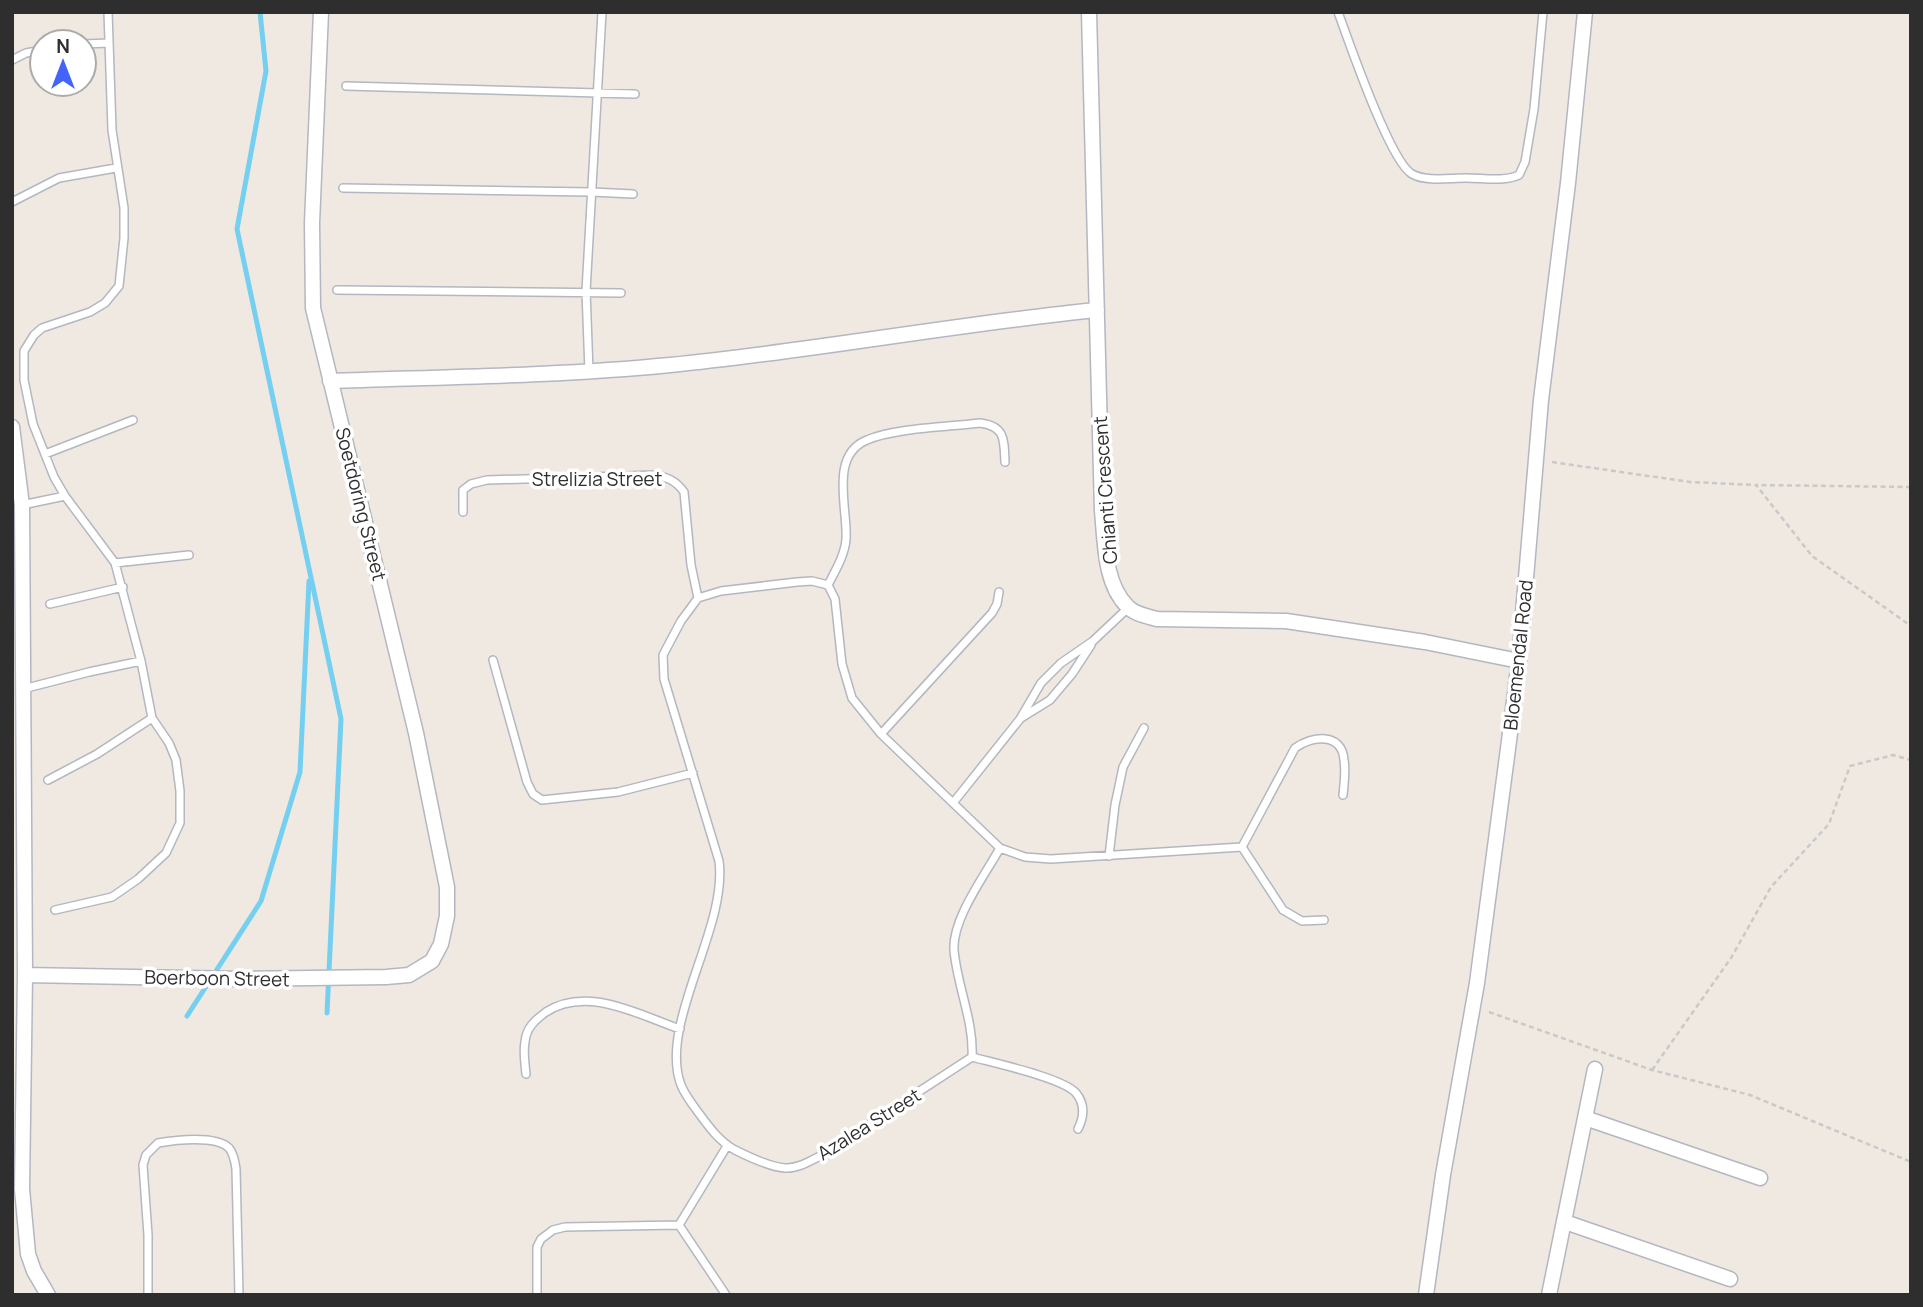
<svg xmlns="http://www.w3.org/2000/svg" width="1923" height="1307" viewBox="0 0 1923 1307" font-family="Manrope,sans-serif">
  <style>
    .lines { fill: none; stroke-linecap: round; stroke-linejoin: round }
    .stream { stroke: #75cff0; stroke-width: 5 }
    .lane-casing { stroke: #b4b7c1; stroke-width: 10 }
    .street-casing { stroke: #b4b7c1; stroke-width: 17 }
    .path { stroke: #c9c9c9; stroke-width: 2.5; stroke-dasharray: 5 3.5; stroke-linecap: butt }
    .lane { stroke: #fff; stroke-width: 7 }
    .street { stroke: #fff; stroke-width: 14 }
    .labels { text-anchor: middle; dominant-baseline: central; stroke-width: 7; stroke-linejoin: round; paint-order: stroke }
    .street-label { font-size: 19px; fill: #2e2e2e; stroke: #fff }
  </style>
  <rect width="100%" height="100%" fill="#efe9e1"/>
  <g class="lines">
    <!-- stream -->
    <path class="stream" d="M 260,12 L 266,71 L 237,229 L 341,719 L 327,1013
      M 187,1016 L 261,901 L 300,772 L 309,581"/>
    <defs>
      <path id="lane" d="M 1338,12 C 1349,42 1390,162 1412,174 C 1427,182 1449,178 1466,178 C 1483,178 1503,182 1519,175 L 1525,162 L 1534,109 L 1543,12
        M 84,44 L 109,43
        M 12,60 L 26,53 L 42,50
        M 346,86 L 635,94
        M 343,188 L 592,192 L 633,194
        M 12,202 L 59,178 L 116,168
        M 337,290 L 621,293
        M 589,371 L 586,291 L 602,12
        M 45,454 L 133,420
        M 22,505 L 65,496
        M 463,512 L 463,490 L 471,484 L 487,480 L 656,475 C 669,478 676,481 684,492 L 691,565 L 698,598
        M 115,563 L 189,555
        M 828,585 L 812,581 L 797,582 L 721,591 L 698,598 L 681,621 L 663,655 L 664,679 L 719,861 C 728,928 658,1024 681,1085 C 685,1095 692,1104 698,1112 C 709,1127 719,1141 735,1150 C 749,1157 770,1167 785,1168 C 797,1169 810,1161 820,1156 L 972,1057
        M 828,585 L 835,599 L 842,664 L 852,698 L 881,734 L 1000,848 L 1025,857 L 1051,859 L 1242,847
        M 828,585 C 835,571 845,555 846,539 C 848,509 829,455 867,440 C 895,428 948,427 980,423 C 1005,426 1004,439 1005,462
        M 50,604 L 123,587
        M 493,660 L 527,782 L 533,794 L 542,800 L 618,792 L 693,773
        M 23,689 L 89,672 L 141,661
        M 1021,718 L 1050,700 L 1072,674 L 1091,645
        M 881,734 L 992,613 L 997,604 L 999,592
        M 48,780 L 97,754 L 152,718
        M 953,803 L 1020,719 L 1041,683 L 1061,663 L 1093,641 L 1128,608
        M 1242,847 L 1295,748 C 1312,736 1342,732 1344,760 C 1346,772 1344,784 1343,795
        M 1242,847 L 1283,910 L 1302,921 L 1324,920
        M 1109,856 L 1115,805 L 1123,767 L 1144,728
        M 55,910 L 112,897 L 138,879 L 166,853 L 180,823 L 180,791 L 176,760 L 169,743 L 152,718 L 141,661 L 115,563 L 65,496 L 54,477 L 33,424 L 24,380 L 24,351 L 34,335 L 42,328 L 90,312 L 105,303 L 119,286 L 124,238 L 124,208 L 112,130 L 108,12
        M 972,1057 C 974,1021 957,986 954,950 C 952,919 985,875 1000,848
        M 972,1057 C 994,1063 1063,1078 1076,1093 C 1085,1104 1084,1117 1078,1129
        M 526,1074 C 525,1064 523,1052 525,1042 C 526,1028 535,1020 546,1012 C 587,985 639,1015 680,1029
        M 679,1225 L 726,1295
        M 148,1295 L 148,1235 L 143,1165 L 146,1155 L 158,1143 C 175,1140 216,1135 229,1148 C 234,1154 235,1162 236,1169 L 239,1295
        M 537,1295 L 537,1247 L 541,1239 L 553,1230 L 565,1227 L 679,1225 L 727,1146"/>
      <path id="street" d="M 1089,12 L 1102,511 C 1105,541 1104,583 1127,606 C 1134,614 1146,616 1157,619 L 1286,621 L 1425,642 L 1519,661
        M 330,381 C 443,377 557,376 670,365 C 813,351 954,324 1097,310
        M 12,427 L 22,505 L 25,975 L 22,1189 L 28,1254 L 34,1271 L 48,1295
        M 25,975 L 242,979 L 386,977 L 409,975 L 432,961 L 441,944 L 447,916 L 447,887 L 416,733 L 313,308 L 312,223 L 321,12
        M 1585,1118 L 1760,1178
        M 1565,1222 L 1730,1279
        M 1426,1295 L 1443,1175 L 1477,983 L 1509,741 L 1519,661 L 1541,400 L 1568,183 L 1585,12
        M 1549,1295 L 1595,1069"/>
    </defs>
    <!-- lane casing -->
    <use href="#lane" class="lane-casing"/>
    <!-- street casing -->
    <use href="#street" class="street-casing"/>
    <!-- path -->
    <path class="path" d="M 1552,462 L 1690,482 L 1756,485
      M 1911,487 L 1756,485 L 1812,556 L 1911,626
      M 1489,1012 L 1652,1070 L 1750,1095 L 1911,1162
      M 1652,1070 L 1731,958 L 1771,887 L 1829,824 L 1850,766 L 1893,755 L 1911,760"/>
    <!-- lane -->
    <use href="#lane" class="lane"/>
    <!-- street -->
    <use href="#street" class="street"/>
  </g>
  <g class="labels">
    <!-- street labels -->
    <g class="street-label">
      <text x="597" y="479">Strelizia Street</text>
      <text transform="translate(1105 490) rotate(-94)">Chianti Crescent</text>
      <text transform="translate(361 504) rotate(76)">Soetdoring Street</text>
      <text transform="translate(1518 655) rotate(-84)">Bloemendal Road</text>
      <text transform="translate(217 978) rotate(1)">Boerboon Street</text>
      <text transform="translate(869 1124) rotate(-32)">Azalea Street</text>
    </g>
  </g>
  <!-- border -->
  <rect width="1923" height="1307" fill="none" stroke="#2e2e2e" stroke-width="28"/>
  <!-- north arrow -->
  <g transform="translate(63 63)"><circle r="33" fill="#ffffff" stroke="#ababab" stroke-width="2"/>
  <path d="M0-5L12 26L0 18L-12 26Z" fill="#4264fb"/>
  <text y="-10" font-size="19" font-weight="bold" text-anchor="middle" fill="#2e2e2e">N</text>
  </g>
</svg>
